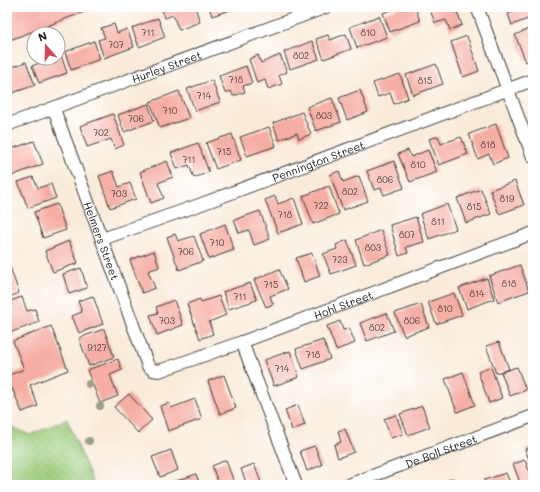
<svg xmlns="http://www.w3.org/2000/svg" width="540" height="492" viewBox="0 0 540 492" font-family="Mali,sans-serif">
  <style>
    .grass { fill: url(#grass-dots); stroke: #5c744a }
    .building { fill: #f6aea4 }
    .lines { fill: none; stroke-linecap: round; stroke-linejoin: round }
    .street-casing { stroke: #3d3b38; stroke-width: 14 }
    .street { stroke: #fff; stroke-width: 12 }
    .tree { fill: #9ca086 }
    .labels { text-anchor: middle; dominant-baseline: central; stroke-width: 3.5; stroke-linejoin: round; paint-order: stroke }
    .number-label { font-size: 9px; fill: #52403e }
    .street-label { font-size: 11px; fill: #1c1c1c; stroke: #fff }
  </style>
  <defs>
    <pattern id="grass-dots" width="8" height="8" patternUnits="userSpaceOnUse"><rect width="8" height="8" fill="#9bcb79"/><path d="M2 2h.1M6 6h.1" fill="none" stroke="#85ae68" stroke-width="1.8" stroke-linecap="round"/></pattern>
  </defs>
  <rect width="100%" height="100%" fill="#fff"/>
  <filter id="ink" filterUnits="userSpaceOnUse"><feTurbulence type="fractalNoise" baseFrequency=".025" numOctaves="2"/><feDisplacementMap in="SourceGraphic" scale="8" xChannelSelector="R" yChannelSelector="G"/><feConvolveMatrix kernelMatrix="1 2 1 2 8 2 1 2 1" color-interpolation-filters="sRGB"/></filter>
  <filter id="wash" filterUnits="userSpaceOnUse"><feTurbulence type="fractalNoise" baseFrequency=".012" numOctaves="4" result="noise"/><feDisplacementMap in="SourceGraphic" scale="16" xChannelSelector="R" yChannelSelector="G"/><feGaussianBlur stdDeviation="0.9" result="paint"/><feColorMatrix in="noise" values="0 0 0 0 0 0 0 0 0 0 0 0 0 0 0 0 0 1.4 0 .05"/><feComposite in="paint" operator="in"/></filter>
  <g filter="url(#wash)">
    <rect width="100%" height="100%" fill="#f9ebda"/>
    <!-- grass -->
    <path class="grass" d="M 67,419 L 94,485 L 7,485 L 7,425 L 30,435 Z"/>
    <g id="blocks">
      <!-- building -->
      <path class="building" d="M 7,7 L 88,7 L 89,10 L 7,41 Z
        M 170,7 L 195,7 L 200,22 L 179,30 L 173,15 L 165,18 L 162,10 Z
        M 209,7 L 233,7 L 233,9 L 212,16 Z
        M 400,7 L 415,7 L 420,21 L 390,32 L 383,13 Z
        M 429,7 L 455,7 L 462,25 L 450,30 L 446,20 L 435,23 Z
        M 511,7 L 533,7 L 533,17 L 512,25 L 508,14 L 513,12 Z
        M 379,16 L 387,37 L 357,48 L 350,27 Z
        M 158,18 L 165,37 L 139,47 L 132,28 Z
        M 114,24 L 117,33 L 127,29 L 134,47 L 104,58 L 98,40 L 105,38 L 101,28 Z
        M 533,27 L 533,59 L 526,62 L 515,35 Z
        M 346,34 L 351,49 L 324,59 L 316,39 L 328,35 L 330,40 Z
        M 467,36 L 479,71 L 463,77 L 451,42 Z
        M 94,41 L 100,59 L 71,70 L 65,52 Z
        M 312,41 L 319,59 L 290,69 L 284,52 Z
        M 61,55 L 67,73 L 39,83 L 32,66 L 53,58 L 58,58 L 58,56 Z
        M 258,55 L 261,63 L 280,55 L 287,72 L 279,75 L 282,84 L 268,89 L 265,80 L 257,83 L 249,59 Z
        M 26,62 L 35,85 L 7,95 L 7,69 Z
        M 436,64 L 443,84 L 413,95 L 406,75 Z
        M 246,66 L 252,83 L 243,86 L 245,92 L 233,96 L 231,91 L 225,93 L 219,76 Z
        M 400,74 L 408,98 L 394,104 L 390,93 L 378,97 L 373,83 Z
        M 212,80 L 220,102 L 195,111 L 187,89 Z
        M 360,90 L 368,112 L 347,120 L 339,98 Z
        M 179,91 L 189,118 L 160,128 L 150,102 Z
        M 332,98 L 341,122 L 316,131 L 307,107 Z
        M 148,104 L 154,121 L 124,132 L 118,115 Z
        M 302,112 L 311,134 L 299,139 L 297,133 L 279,140 L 273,123 Z
        M 113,114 L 124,145 L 115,149 L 111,139 L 87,147 L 80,126 Z
        M 496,124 L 508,158 L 493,164 L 489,154 L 478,159 L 469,134 Z
        M 269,127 L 276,146 L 247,156 L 240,137 Z
        M 232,134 L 241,160 L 216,169 L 206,143 Z
        M 7,135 L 9,135 L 14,148 L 34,141 L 43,164 L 11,176 L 7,165 Z
        M 438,136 L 441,144 L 461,137 L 468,154 L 439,165 L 429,139 Z
        M 198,143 L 209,172 L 194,178 L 189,165 L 177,169 L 171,153 Z
        M 408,150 L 411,157 L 428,150 L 437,172 L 410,182 L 398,154 Z
        M 167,161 L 173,177 L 158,183 L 164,198 L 151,203 L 140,172 Z
        M 394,161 L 404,188 L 384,195 L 381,188 L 374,190 L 367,171 Z
        M 113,171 L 119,187 L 130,183 L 136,199 L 110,208 L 99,176 Z
        M 339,171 L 343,182 L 359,176 L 368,201 L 343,210 L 330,175 Z
        M 33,177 L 38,188 L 51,184 L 56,198 L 28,208 L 18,182 Z
        M 515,181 L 524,205 L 499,214 L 490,190 Z
        M 329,186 L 339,214 L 313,224 L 303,196 Z
        M 481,189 L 491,214 L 466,223 L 457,198 Z
        M 275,196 L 278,204 L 294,198 L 303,224 L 278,233 L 265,200 Z
        M 57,204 L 66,230 L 43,238 L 34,212 Z
        M 447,204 L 456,229 L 429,239 L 420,214 Z
        M 260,211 L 270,239 L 254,245 L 249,230 L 239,233 L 234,220 Z
        M 416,217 L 424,242 L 406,247 L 408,253 L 399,256 L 390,225 Z
        M 225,224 L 234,250 L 209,259 L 200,234 Z
        M 381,230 L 390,255 L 364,264 L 356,240 Z
        M 175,234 L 178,241 L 194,236 L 203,261 L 179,270 L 167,237 Z
        M 347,240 L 356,265 L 331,274 L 323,254 L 337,249 L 336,245 Z
        M 69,241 L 78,263 L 53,272 L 45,251 Z
        M 154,251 L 159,267 L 148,271 L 155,288 L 142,293 L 130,260 Z
        M 312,253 L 320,276 L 304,282 L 296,258 Z
        M 9,264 L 19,293 L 7,298 L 7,265 Z
        M 520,265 L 529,291 L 498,302 L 489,276 Z
        M 81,268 L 87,288 L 69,294 L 63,274 Z
        M 279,269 L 288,289 L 270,296 L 273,304 L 266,307 L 254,280 Z
        M 487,278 L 494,299 L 467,309 L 459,288 Z
        M 250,283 L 257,300 L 229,309 L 223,292 Z
        M 454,293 L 462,315 L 436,324 L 428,302 Z
        M 93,296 L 103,324 L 79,333 L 72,316 L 82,312 L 78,301 Z
        M 219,296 L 226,315 L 209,322 L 213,334 L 200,339 L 187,304 L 200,299 L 201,302 Z
        M 22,297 L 27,311 L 35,309 L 39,322 L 9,333 L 7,327 L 7,302 Z
        M 174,300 L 183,325 L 157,335 L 150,315 L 158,313 L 156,307 Z
        M 421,304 L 429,327 L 404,336 L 395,313 Z
        M 387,313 L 394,331 L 367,341 L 360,323 Z
        M 340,321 L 343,330 L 349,328 L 355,343 L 336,350 L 327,326 Z
        M 51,326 L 68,370 L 30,385 L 38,406 L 22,412 L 7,376 L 24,369 L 13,341 Z
        M 104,329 L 114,357 L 89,366 L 79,338 Z
        M 323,340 L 330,359 L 303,369 L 296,349 Z
        M 499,342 L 509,369 L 496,373 L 486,346 Z
        M 290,351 L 299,377 L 274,386 L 264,360 Z
        M 118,359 L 122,370 L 110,375 L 118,396 L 100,403 L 87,370 Z
        M 491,367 L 502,398 L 489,403 L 478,372 Z
        M 517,367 L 526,390 L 510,396 L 501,372 Z
        M 463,372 L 475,405 L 457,412 L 445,379 Z
        M 224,375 L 236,408 L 220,414 L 208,381 Z
        M 129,394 L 152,420 L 138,433 L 114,407 Z
        M 195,399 L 202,419 L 168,431 L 160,406 L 169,403 L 171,408 Z
        M 298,405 L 305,425 L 292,430 L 285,410 Z
        M 422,406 L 430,427 L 408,435 L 400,414 Z
        M 396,415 L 403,434 L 391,438 L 384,419 Z
        M 345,429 L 354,452 L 338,458 L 334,445 L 341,442 L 338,431 Z
        M 315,446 L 322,465 L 307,471 L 300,451 Z
        M 533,446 L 533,470 L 525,449 Z
        M 171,450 L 178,470 L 160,477 L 152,457 Z
        M 226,460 L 235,485 L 219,485 L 212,466 Z
        M 525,460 L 533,482 L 533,485 L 521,485 L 513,464 Z
        M 254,464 L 262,485 L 247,485 L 241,469 Z
        M 506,473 L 511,485 L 486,485 L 484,480 Z
        M 196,474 L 200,485 L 166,485 Z
        M 453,478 L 456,485 L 435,485 Z"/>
    </g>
  </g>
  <g filter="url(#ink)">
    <use href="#blocks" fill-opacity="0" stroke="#3d3b38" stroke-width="1"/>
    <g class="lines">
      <defs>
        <g id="street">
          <path d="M 477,7 L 533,157"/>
          <path id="s1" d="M 54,109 L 148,366 L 153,370 L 159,371 L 242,342 L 533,233"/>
          <path id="s2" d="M 7,125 L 326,7"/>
          <path id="s3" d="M 102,239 L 199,205 L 533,80"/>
          <path d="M 242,342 L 296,485"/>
          <path id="s4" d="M 348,485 L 533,416"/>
        </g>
      </defs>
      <!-- street casing -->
      <use href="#street" class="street-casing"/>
      <!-- street -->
      <use href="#street" class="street"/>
    </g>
    <!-- trees -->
    <g class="tree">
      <circle cx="89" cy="384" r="4"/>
      <circle cx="100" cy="406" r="4"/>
      <circle cx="89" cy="441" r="4"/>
    </g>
  </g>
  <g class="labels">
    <!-- number labels -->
    <g class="number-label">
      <text x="148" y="32">711</text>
      <text x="368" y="32">810</text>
      <text x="116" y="44">707</text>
      <text x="301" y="55">802</text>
      <text x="236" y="79">718</text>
      <text x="425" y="80">815</text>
      <text x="204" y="95">714</text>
      <text x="170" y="110">710</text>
      <text x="324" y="115">803</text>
      <text x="136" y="118">706</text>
      <text x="101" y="132">702</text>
      <text x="488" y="144">818</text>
      <text x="224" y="151">715</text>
      <text x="189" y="159">711</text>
      <text x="418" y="164">810</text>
      <text x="385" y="179">806</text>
      <text x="350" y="191">802</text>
      <text x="119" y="193">703</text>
      <text x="507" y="198">819</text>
      <text x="321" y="205">722</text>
      <text x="474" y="206">815</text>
      <text x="285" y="214">718</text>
      <text x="438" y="221">811</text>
      <text x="407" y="234">807</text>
      <text x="217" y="242">710</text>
      <text x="373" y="247">803</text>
      <text x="186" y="251">706</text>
      <text x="340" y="259">723</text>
      <text x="509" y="283">818</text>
      <text x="271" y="284">715</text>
      <text x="477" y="293">814</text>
      <text x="240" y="296">711</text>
      <text x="445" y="308">810</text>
      <text x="167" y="320">703</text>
      <text x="412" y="320">806</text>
      <text x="377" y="327">802</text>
      <text x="97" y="347">9127</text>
      <text x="313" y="354">718</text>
      <text x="282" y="368">714</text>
    </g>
    <!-- street labels -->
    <g class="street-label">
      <text stroke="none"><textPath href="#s2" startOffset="170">Hurley Street</textPath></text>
      <text stroke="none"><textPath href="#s3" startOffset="230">Pennington Street</textPath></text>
      <text stroke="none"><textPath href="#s1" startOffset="140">Helmers Street</textPath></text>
      <text stroke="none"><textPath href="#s1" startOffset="482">Hohl Street</textPath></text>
      <text stroke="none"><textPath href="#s4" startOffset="99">De Boll Street</textPath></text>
    </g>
  </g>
  <!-- margin -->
  <rect width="540" height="492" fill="none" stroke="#fff" stroke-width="24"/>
  <!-- north arrow -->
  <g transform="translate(46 46) rotate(340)"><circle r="19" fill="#ffffff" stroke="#a4a4a4"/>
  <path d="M0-3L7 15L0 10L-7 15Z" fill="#d1495b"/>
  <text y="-6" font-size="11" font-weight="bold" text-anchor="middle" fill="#1c1c1c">N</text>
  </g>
</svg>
